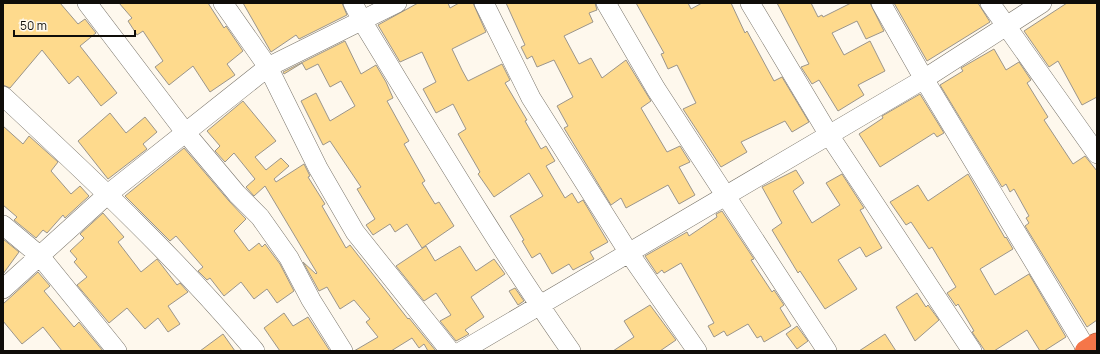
<svg xmlns="http://www.w3.org/2000/svg" width="1100" height="354" viewBox="0 0 1100 354" font-family="Manrope,sans-serif">
  <style>
    .building { fill: #feda8d; stroke: #9b958b }
    .lines { fill: none; stroke-linecap: round; stroke-linejoin: round }
    .street-casing { stroke: #79746a; stroke-width: 20 }
    .highway-casing { stroke: #a45133; stroke-width: 23 }
    .street { stroke: #fff; stroke-width: 19 }
    .highway { stroke: #f57649; stroke-width: 22 }
  </style>
  <rect width="100%" height="100%" fill="#fef8ed"/>
  <!-- building -->
  <path class="building" d="M 3,3 L 60,3 L 78,24 L 85,19 L 96,33 L 80,46 L 117,93 L 101,106 L 78,76 L 69,84 L 42,50 L 10,88 L 3,85 Z
    M 119,3 L 208,3 L 224,28 L 226,26 L 243,51 L 227,64 L 235,75 L 210,92 L 193,66 L 169,85 L 155,67 L 163,61 L 143,31 L 137,35 L 128,21 L 132,18 Z
    M 243,3 L 342,3 L 347,15 L 299,39 L 296,35 L 271,52 Z
    M 418,3 L 448,3 L 450,8 L 459,3 L 473,3 L 486,32 L 452,49 L 462,70 L 468,81 L 502,64 L 510,80 L 505,83 L 527,120 L 525,121 L 541,149 L 546,146 L 555,161 L 546,166 L 565,198 L 572,193 L 578,203 L 583,200 L 608,242 L 590,252 L 594,259 L 573,270 L 569,264 L 552,274 L 540,253 L 532,258 L 522,241 L 524,240 L 510,216 L 543,196 L 529,173 L 494,197 L 478,174 L 480,172 L 458,134 L 466,129 L 453,104 L 436,113 L 423,89 L 436,82 L 422,52 L 400,62 L 378,25 Z
    M 506,3 L 595,3 L 597,10 L 589,13 L 593,22 L 564,36 L 579,64 L 591,58 L 602,78 L 626,60 L 651,101 L 641,108 L 667,152 L 680,146 L 690,162 L 679,167 L 695,195 L 679,204 L 668,185 L 626,208 L 621,198 L 611,205 L 564,128 L 568,126 L 557,106 L 573,97 L 554,60 L 537,67 L 532,56 L 527,59 L 521,47 L 525,45 Z
    M 636,3 L 688,3 L 691,9 L 702,3 L 731,3 L 745,33 L 747,31 L 774,81 L 782,77 L 809,122 L 792,132 L 785,121 L 741,142 L 747,152 L 721,167 L 683,109 L 696,103 L 677,65 L 668,69 L 661,54 L 664,53 Z
    M 777,3 L 811,3 L 818,17 L 822,15 L 823,17 L 851,3 L 870,3 L 884,31 L 866,39 L 857,21 L 832,33 L 844,55 L 870,41 L 885,71 L 858,85 L 864,95 L 838,111 L 819,80 L 812,84 L 801,67 L 809,64 Z
    M 894,3 L 978,3 L 990,22 L 927,61 Z
    M 1067,3 L 1097,3 L 1097,97 L 1082,105 L 1058,61 L 1049,67 L 1024,31 Z
    M 345,41 L 361,74 L 376,65 L 386,82 L 393,98 L 387,101 L 409,141 L 404,144 L 425,181 L 422,183 L 435,204 L 439,202 L 454,226 L 422,248 L 407,224 L 395,232 L 390,224 L 373,235 L 366,225 L 375,219 L 357,189 L 361,187 L 330,141 L 323,145 L 301,101 L 316,93 L 330,121 L 355,106 L 341,81 L 330,87 L 318,64 L 306,70 L 302,63 L 284,74 L 283,72 Z
    M 994,49 L 1006,70 L 1019,62 L 1031,80 L 1027,83 L 1048,117 L 1044,120 L 1073,164 L 1085,156 L 1097,171 L 1097,320 L 1087,327 L 1025,226 L 1029,223 L 1026,218 L 1029,216 L 1014,189 L 1010,192 L 1006,184 L 1002,187 L 940,85 L 963,71 L 961,68 Z
    M 920,94 L 944,133 L 937,137 L 934,133 L 880,167 L 859,134 L 883,118 L 882,116 Z
    M 243,101 L 276,141 L 255,157 L 266,170 L 281,158 L 289,166 L 274,179 L 276,182 L 304,164 L 310,176 L 308,177 L 325,204 L 322,206 L 346,248 L 350,245 L 408,319 L 409,318 L 436,351 L 428,351 L 424,344 L 419,348 L 412,338 L 391,351 L 354,351 L 378,337 L 366,322 L 370,319 L 354,300 L 340,309 L 327,287 L 319,291 L 303,262 L 316,274 L 317,273 L 265,186 L 254,196 L 246,187 L 255,179 L 234,153 L 225,162 L 215,151 L 220,146 L 207,131 Z
    M 110,113 L 126,133 L 145,117 L 157,132 L 143,144 L 147,149 L 108,179 L 78,141 Z
    M 3,126 L 23,144 L 29,136 L 58,162 L 51,171 L 71,194 L 80,186 L 89,196 L 65,218 L 63,215 L 47,233 L 43,230 L 36,238 L 14,220 L 17,217 L 3,205 Z
    M 184,148 L 229,201 L 246,219 L 234,231 L 249,251 L 259,243 L 262,247 L 265,244 L 280,264 L 294,291 L 277,303 L 267,289 L 254,299 L 241,282 L 224,296 L 210,278 L 207,280 L 198,271 L 203,267 L 176,236 L 170,241 L 125,196 Z
    M 796,170 L 804,183 L 793,191 L 812,223 L 840,205 L 826,183 L 842,174 L 864,208 L 860,210 L 882,248 L 866,257 L 860,247 L 838,260 L 857,289 L 825,309 L 800,271 L 798,273 L 772,230 L 782,223 L 762,187 Z
    M 968,174 L 1005,238 L 1006,237 L 1013,249 L 980,269 L 995,295 L 1029,274 L 1066,337 L 1044,351 L 1040,351 L 1027,330 L 994,351 L 985,351 L 972,332 L 974,331 L 958,304 L 956,306 L 947,293 L 956,287 L 932,247 L 929,249 L 911,222 L 906,225 L 890,202 L 918,185 L 928,201 Z
    M 722,211 L 754,259 L 751,260 L 772,292 L 774,290 L 784,305 L 780,308 L 791,326 L 764,342 L 761,336 L 757,338 L 748,324 L 727,336 L 724,331 L 714,337 L 708,326 L 714,323 L 681,263 L 664,273 L 662,270 L 657,274 L 645,256 L 687,232 L 689,236 L 717,217 L 716,214 Z
    M 103,213 L 124,237 L 118,242 L 141,272 L 157,259 L 177,285 L 180,283 L 188,292 L 168,306 L 180,324 L 168,332 L 158,318 L 145,329 L 127,308 L 109,323 L 77,285 L 87,277 L 74,262 L 77,259 L 70,251 L 84,238 L 80,234 Z
    M 3,239 L 19,252 L 3,274 Z
    M 426,246 L 435,261 L 460,246 L 476,271 L 494,259 L 505,274 L 471,297 L 484,317 L 465,330 L 469,334 L 456,341 L 440,321 L 451,315 L 436,293 L 424,301 L 396,266 Z
    M 38,272 L 50,286 L 44,291 L 74,327 L 79,322 L 103,351 L 62,351 L 43,327 L 22,344 L 3,321 L 3,304 Z
    M 515,288 L 524,301 L 518,305 L 509,291 Z
    M 917,293 L 926,307 L 928,305 L 939,320 L 915,341 L 896,307 Z
    M 650,305 L 676,340 L 660,351 L 613,351 L 634,337 L 624,321 Z
    M 284,313 L 293,326 L 308,317 L 330,351 L 280,351 L 264,328 Z
    M 797,326 L 808,341 L 797,349 L 786,334 Z
    M 223,334 L 235,351 L 200,351 Z
    M 885,334 L 896,351 L 859,351 Z"/>
  <g class="lines">
    <defs>
      <path id="street" d="M 87,3 L 185,132 L 237,194 L 260,217 L 289,258 L 311,300 L 343,351
        M 223,3 L 268,67 L 318,168 L 355,232 L 450,351
        M 353,3 L 362,21 C 430,132 496,244 571,351
        M 484,3 L 531,98 L 629,253 L 697,351
        M 606,3 L 656,89 L 827,351
        M 750,3 L 829,135 L 972,351
        M 881,3 L 924,79 L 1087,350
        M 990,3 L 1097,154
        M 3,96 C 91,178 178,259 255,351
        M 3,225 L 39,255 L 117,351
        M 3,289 L 108,194 L 268,67 L 397,3
        M 462,351 L 924,79 L 1042,3"/>
      <path id="highway" d="M 1086,351 L 1097,344"/>
    </defs>
    <!-- street casing -->
    <use href="#street" class="street-casing"/>
    <!-- highway casing -->
    <use href="#highway" class="highway-casing"/>
    <!-- street -->
    <use href="#street" class="street"/>
    <!-- highway -->
    <use href="#highway" class="highway"/>
  </g>
  <!-- border -->
  <rect width="1100" height="354" fill="none" stroke="#0f0d09" stroke-width="8"/>
  <!-- scale -->
  <path d="M14 30v6h121v-6" fill="none" stroke="#0f0d09" stroke-width="2"/>
  <text x="20" y="30" font-size="12" fill="#0f0d09" stroke="#fef8ed" stroke-width="3" paint-order="stroke">50 m</text>
</svg>
